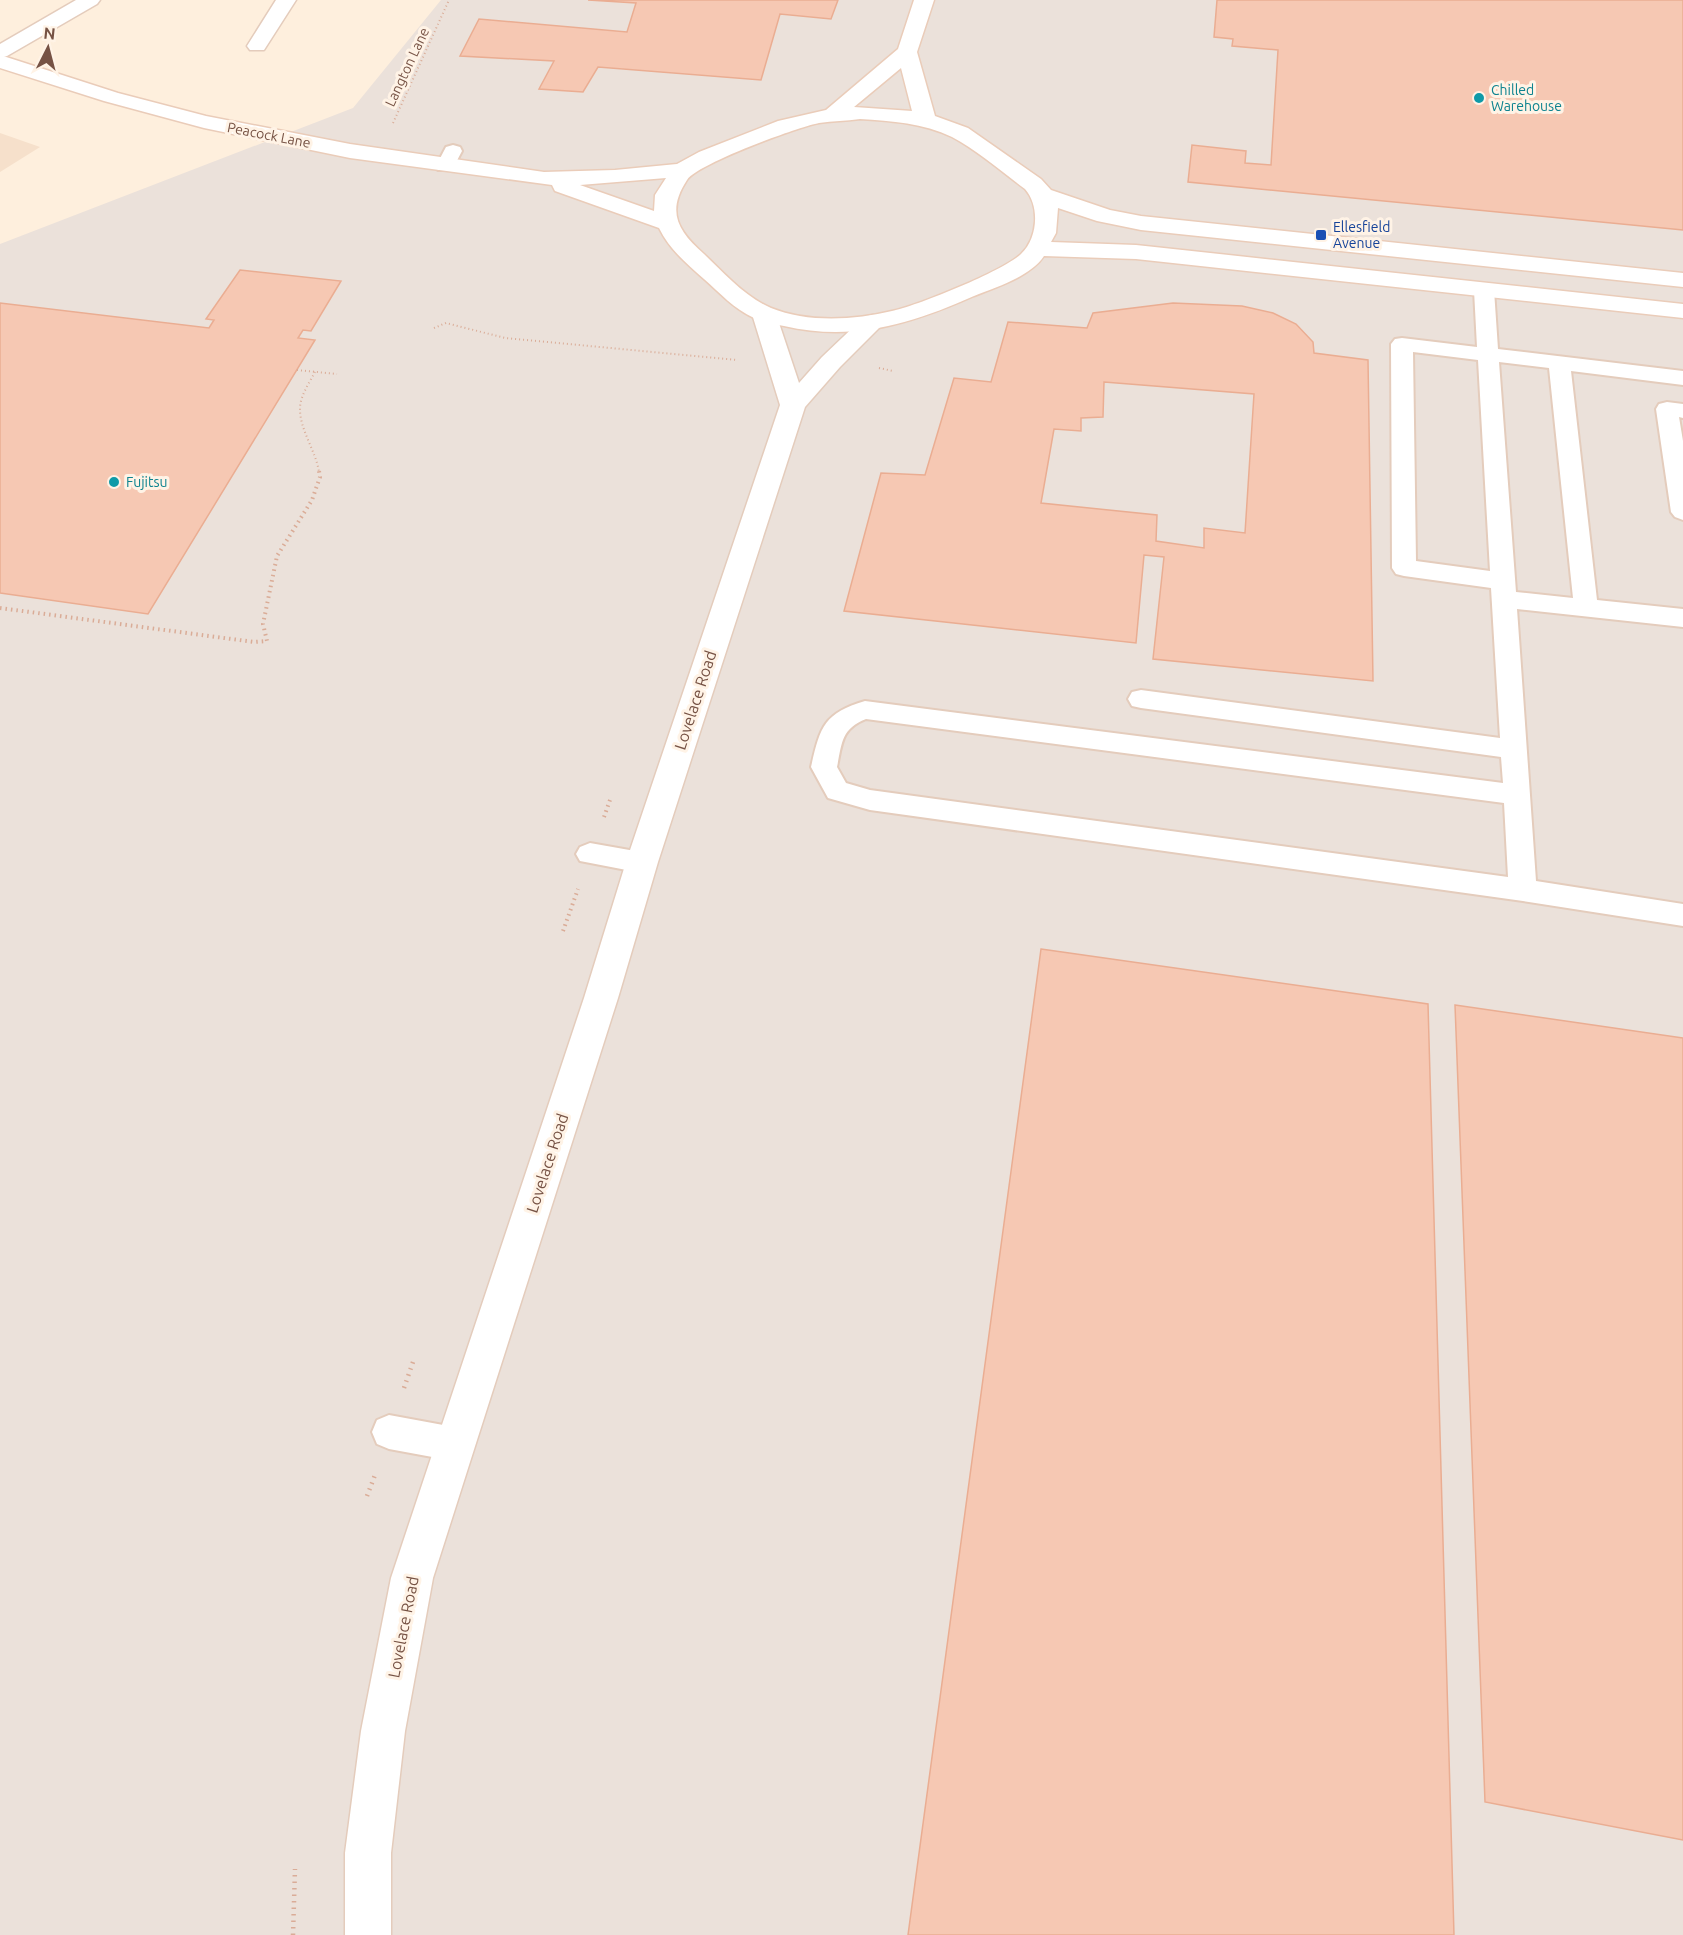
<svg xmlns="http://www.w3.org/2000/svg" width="1683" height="1935" viewBox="0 0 1683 1935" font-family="Ubuntu,sans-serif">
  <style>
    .residential { fill: #f6e0cb }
    .industrial { fill: #ebe1da }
    .building { fill: #f6c8b3; stroke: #eaad92; stroke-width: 1.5; fill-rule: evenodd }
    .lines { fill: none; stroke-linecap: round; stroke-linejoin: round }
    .lane-casing { stroke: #e4ccbc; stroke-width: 4 }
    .street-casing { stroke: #e4ccbc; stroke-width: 3 }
    .secondary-casing { stroke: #eaccb9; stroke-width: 3 }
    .path-far2 { stroke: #daac97; stroke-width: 2; stroke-dasharray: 1 3; stroke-linecap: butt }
    .path-far1 { stroke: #daac97; stroke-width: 4; stroke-dasharray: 1.5 4; stroke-linecap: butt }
    .path { stroke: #daac97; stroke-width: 4.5; stroke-dasharray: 1.5 5; stroke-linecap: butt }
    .lane { fill: #fff; fill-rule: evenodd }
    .street { fill: #fff; fill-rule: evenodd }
    .secondary { fill: #fff; fill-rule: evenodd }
    .culture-dot { fill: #0f9aa8; stroke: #fff3e6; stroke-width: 2 }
    .transit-dot { fill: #1a4fb4; stroke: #fff3e6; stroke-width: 2 }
    .labels { text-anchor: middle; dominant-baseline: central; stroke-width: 6; stroke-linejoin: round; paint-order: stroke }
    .far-street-label { font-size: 14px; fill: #765244; stroke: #fff3e6 }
    .far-culture-label { font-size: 14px; fill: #0d838f; stroke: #fff3e6; text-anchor: start }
    .far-transit-label { font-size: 14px; fill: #164399; stroke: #fff3e6; text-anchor: start }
    .street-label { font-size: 16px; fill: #765244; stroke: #fff3e6 }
  </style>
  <rect width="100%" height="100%" fill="#feefdd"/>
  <!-- residential -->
  <path class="residential" d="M 0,133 L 40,147 L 0,172 Z"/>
  <!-- industrial -->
  <path class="industrial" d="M 441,0 L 1683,0 L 1683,1935 L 0,1935 L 0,244 L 353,108 Z"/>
  <!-- building -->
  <path class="building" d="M 588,0 L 838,0 L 831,19 L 780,14 L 761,80 L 598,67 L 583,92 L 539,89 L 554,61 L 460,56 L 479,19 L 627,32 L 636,3 Z
    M 1217,0 L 1683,0 L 1683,230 L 1188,182 L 1192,145 L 1246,151 L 1245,163 L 1271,165 L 1278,50 L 1232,46 L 1233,39 L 1214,37 Z
    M 240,270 L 341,281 L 311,331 L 303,330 L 298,338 L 315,340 L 148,614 L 0,593 L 0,303 L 209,328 L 214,320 L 206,319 Z
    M 1173,303 L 1242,306 L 1273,313 L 1296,324 L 1313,342 L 1314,353 L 1368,360 L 1373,681 L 1153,659 L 1164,557 L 1144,555 L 1136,643 L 844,611 L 881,473 L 925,475 L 954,378 L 991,382 L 1008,322 L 1087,328 L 1093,313 ZM 1104,382 L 1254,394 L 1245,533 L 1204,528 L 1204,548 L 1156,541 L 1157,515 L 1041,503 L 1054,429 L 1081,431 L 1081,418 L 1103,417 Z
    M 1041,949 L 1428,1004 L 1454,1935 L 908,1935 Z
    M 1455,1005 L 1683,1038 L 1683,1840 L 1485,1802 Z"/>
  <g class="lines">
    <defs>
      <path id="lane" d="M 453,145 L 460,147 L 462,151 L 452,170 L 438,170 L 436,166 L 446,147 Z
        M 1484,284 L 1491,286 L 1494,290 L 1498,349 L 1683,371 L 1683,385 L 1571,371 L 1597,600 L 1683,609 L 1683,627 L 1517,609 L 1536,881 L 1683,904 L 1683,926 L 1523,901 L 870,810 L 828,798 L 811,767 C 820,727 824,713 865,701 L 1503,783 L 1501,757 L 1141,708 L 1132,706 L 1128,699 L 1132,692 L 1141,690 L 1500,738 L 1491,588 L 1404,576 L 1396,574 L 1392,568 L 1391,344 L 1395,339 L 1402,338 L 1477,347 L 1474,290 L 1477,286 ZM 1413,352 L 1478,360 L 1490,571 L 1416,561 ZM 1499,362 L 1549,368 L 1573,598 L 1516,592 ZM 866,719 L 1504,803 L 1508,877 L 870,790 L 846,783 L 837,767 C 842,743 841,729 866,719 Z
        M 1667,402 L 1683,404 L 1683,418 L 1679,417 L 1683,441 L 1683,520 L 1675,517 L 1671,512 L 1656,409 L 1659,404 Z
        M 590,843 L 652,854 L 656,862 L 652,870 L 642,873 L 580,861 L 576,854 L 580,847 Z
        M 389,1415 L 454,1427 L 466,1432 L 471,1444 L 466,1456 L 454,1461 L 389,1449 L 377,1444 L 372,1432 L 377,1420 Z"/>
      <path id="street" d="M 76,0 L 100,0 L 97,4 L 7,56 L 0,58 L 0,44 Z
        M 276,0 L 296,0 L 264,50 L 250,50 L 247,46 Z
        M 764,307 L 772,309 L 776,314 L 799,383 L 822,357 L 864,317 L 873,315 L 882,317 L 885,322 L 840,367 L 805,407 L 658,862 L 618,998 L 433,1578 L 405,1731 L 391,1853 L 391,1935 L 345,1935 L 345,1853 L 361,1731 L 391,1578 L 584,998 L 626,862 L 780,405 L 752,314 L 756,309 Z"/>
      <path id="secondary" d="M 914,0 L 934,0 L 917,52 L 935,116 L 968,128 L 1041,179 L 1051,190 L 1110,210 L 1141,216 L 1683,273 L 1683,287 L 1141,230 L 1097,221 L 1058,208 L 1056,233 L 1051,242 L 1136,245 L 1683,304 L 1683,318 L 1136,259 L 1044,256 C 1030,277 996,287 974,296 C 911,324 853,342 784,326 C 774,324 763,322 754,318 C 734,309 720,293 704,279 C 686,263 670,250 659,228 L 555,191 L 552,185 L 350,158 L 204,128 L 104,101 L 0,68 L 0,55 L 118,93 L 206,116 L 350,144 L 544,172 L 615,170 L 677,164 L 699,152 L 778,121 L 826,110 L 898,49 ZM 901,68 L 912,111 L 854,107 ZM 860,119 C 892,121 923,123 952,137 C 977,150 1002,172 1025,189 C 1040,206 1038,238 1021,254 C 1003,271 917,306 892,311 C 855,320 807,323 771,308 C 745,297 724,273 704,254 C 678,231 666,212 687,180 C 697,164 798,127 819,123 C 833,121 846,121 860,119 ZM 666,178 L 655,195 L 654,211 L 580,185 Z"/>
    </defs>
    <!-- lane casing -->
    <use href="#lane" class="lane-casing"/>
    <!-- street casing -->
    <use href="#street" class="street-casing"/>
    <!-- secondary casing -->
    <use href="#secondary" class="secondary-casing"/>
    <!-- path-far2 -->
    <path class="path-far2" d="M 393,123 L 449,0
      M 434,328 L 446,323 L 505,338 L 737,360
      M 879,368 L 893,371
      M 297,370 L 337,374
      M 315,372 C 309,383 301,395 300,407 C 299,429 316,451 319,472"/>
    <!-- path-far1 -->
    <path class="path-far1" d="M 0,608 L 254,642 L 267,641 L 263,624 L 277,556 L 312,500 L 320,477 L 319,471
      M 604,817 L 610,800
      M 563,931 L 578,889"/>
    <!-- path -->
    <path class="path" d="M 404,1388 L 414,1359
      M 367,1496 L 375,1475
      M 293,1935 L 295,1869"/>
    <!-- lane -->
    <use href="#lane" class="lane"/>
    <!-- street -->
    <use href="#street" class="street"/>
    <!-- secondary -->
    <use href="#secondary" class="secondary"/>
  </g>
  <!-- markers -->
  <g class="culture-dot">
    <circle cx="1479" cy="98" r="6"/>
    <circle cx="114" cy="482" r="6"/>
  </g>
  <rect class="transit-dot" x="1315" y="229" width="12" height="12" rx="3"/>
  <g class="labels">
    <!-- far-street labels -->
    <g class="far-street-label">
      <text transform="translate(407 67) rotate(-65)">Langton Lane</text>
      <text transform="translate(269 135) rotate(11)">Peacock Lane</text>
    </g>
    <!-- far-culture labels -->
    <g class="far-culture-label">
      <text x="1491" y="90">Chilled<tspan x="1491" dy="16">Warehouse</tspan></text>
      <text x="126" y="482">Fujitsu</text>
    </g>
    <!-- far-transit labels -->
    <g class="far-transit-label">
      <text x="1333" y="227">Ellesfield<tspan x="1333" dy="16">Avenue</tspan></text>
    </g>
    <!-- street labels -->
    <g class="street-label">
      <text transform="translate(695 700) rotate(-72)">Lovelace Road</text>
      <text transform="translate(547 1163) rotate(-72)">Lovelace Road</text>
      <text transform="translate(403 1627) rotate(-79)">Lovelace Road</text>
    </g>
  </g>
  <!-- north arrow -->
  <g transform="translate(48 48) rotate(6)" stroke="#fff3e6" stroke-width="4.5" paint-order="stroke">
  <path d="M0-4.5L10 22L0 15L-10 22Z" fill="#765244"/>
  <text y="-9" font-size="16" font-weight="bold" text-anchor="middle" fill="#765244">N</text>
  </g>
</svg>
